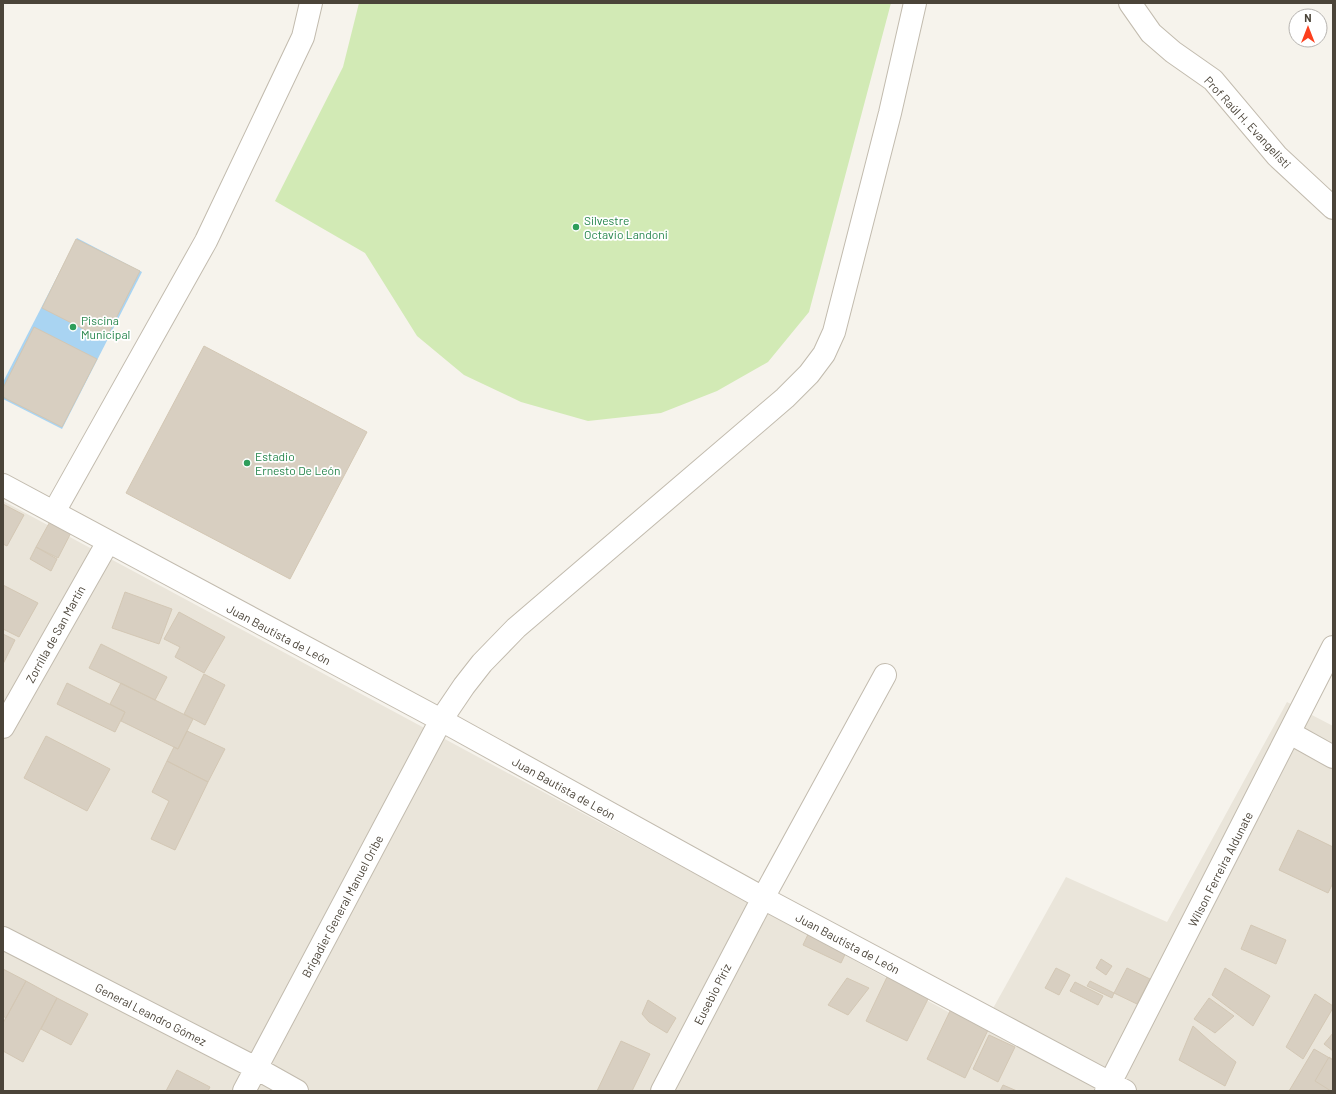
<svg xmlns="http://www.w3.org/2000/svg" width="1336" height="1094" viewBox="0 0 1336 1094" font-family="Barlow,sans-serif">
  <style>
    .residential { fill: #eae5da }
    .green { fill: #d2eab5 }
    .water { fill: #a9d4f2 }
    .building { fill: #d8cfc1; stroke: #d3c7b4 }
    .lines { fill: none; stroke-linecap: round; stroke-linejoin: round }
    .minor-casing { stroke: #c2bbae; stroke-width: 24 }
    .minor { stroke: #fff; stroke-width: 22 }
    .leisure-dot { fill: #2e9e5b; stroke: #fff; stroke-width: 1.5 }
    .labels { text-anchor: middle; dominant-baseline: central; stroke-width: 3.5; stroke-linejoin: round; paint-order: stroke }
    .street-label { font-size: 12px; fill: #4b4439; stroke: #fff }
    .leisure-label { font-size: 12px; fill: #27864d; stroke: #fff; text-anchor: start }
  </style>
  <rect width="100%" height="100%" fill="#f6f3ec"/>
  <!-- residential -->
  <path class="residential" d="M 3,501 L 777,918 L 981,1030 L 1066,877 L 1167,922 L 1287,702 L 1333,726 L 1333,1091 L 3,1091 Z"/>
  <!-- green -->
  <path class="green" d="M 359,3 L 891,3 L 809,312 L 768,362 L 717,391 L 661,413 L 588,421 L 521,402 L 464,375 L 417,336 L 365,253 L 275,201 L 343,67 Z"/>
  <!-- water -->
  <path class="water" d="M 77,238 L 142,272 L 62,429 L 3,399 L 3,382 Z"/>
  <!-- building -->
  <path class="building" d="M 76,239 L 140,271 L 105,340 L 42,308 Z
    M 34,327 L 97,359 L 62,427 L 3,397 L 3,388 Z
    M 204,346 L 367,432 L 290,579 L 126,493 Z
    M 3,504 L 24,515 L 7,546 L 3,544 Z
    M 53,516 L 74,527 L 58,558 L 36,547 Z
    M 36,547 L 57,559 L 51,571 L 30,559 Z
    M 3,585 L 38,603 L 19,637 L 3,629 Z
    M 125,592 L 172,609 L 159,644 L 112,628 Z
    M 179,612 L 225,637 L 204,673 L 175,657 L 180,647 L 164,639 Z
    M 3,634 L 15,640 L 3,664 Z
    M 101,644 L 167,677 L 155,700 L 89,668 Z
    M 204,674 L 225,685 L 205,725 L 184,714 Z
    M 67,683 L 125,712 L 115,732 L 57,704 Z
    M 121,683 L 193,719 L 178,749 L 121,721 L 125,712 L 110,704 Z
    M 187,731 L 225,749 L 208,782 L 167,761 L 174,747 L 178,749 Z
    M 46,736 L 110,769 L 87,811 L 24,778 Z
    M 167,761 L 208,782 L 175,850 L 151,839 L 169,801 L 152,792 Z
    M 1298,830 L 1333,847 L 1333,883 L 1328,893 L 1279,870 Z
    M 1251,925 L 1286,940 L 1276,964 L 1241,949 Z
    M 811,928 L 849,946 L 841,963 L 803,945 Z
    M 1101,959 L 1112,966 L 1106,975 L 1096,968 Z
    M 1056,968 L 1070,975 L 1059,995 L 1045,988 Z
    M 1127,968 L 1150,979 L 1137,1004 L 1114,993 Z
    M 1225,968 L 1270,996 L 1253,1026 L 1212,995 Z
    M 3,969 L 26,981 L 6,1018 L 3,1016 Z
    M 888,975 L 930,995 L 907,1041 L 866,1021 Z
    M 847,978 L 869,988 L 848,1015 L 828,1005 Z
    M 26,981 L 57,998 L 23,1062 L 3,1051 L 3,1023 Z
    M 1090,981 L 1114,993 L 1112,998 L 1087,986 Z
    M 1075,982 L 1103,996 L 1098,1005 L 1070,991 Z
    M 1315,994 L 1333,1006 L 1333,1008 L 1303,1059 L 1286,1047 Z
    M 57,998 L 88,1014 L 71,1045 L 41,1029 Z
    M 1209,998 L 1234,1016 L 1215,1033 L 1194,1019 Z
    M 648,1000 L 676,1018 L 667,1033 L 649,1022 L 642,1014 Z
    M 951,1009 L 989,1028 L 965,1078 L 927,1059 Z
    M 1193,1026 L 1211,1042 L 1236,1062 L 1225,1086 L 1179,1060 Z
    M 1333,1033 L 1333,1051 L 1324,1044 Z
    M 989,1035 L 1015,1047 L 998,1082 L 973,1069 Z
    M 621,1041 L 650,1054 L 632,1091 L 597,1091 Z
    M 1314,1049 L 1333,1060 L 1333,1091 L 1289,1091 Z
    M 1329,1057 L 1333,1060 L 1333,1091 L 1331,1091 L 1315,1081 Z
    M 177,1070 L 210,1087 L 208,1091 L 166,1091 Z
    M 1003,1085 L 1017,1091 L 1000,1091 Z"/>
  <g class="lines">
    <defs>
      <path id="minor" d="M 1130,3 L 1151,33 L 1173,52 L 1213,80 L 1277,156 L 1333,208
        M 3,485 L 441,720 L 763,898 L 1125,1091
        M 54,512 L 206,241 L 303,37 L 311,3
        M 3,727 L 108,542
        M 1290,733 L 1333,757
        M 3,938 L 256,1068 L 297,1091
        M 244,1091 L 441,720 L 464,686 L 482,663 L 516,628 L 785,398 L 809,374 L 824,354 L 834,332 L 890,113 L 915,3
        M 662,1091 L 763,898 L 885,675
        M 1106,1091 L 1333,647"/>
    </defs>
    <!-- minor casing -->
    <use href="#minor" class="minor-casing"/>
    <!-- minor -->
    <use href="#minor" class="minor"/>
  </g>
  <!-- markers -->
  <g class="leisure-dot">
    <circle cx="576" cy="227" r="4"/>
    <circle cx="73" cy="327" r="4"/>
    <circle cx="247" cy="463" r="4"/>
  </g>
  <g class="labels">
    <!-- street labels -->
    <g class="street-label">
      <text transform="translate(1248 122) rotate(47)">Prof Raúl H. Evangelisti</text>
      <text transform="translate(55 634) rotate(-61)">Zorrilla de San Martín</text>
      <text transform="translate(279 634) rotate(28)">Juan Bautista de León</text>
      <text transform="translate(564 788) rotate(29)">Juan Bautista de León</text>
      <text transform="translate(1220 869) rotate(-63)">Wilson Ferreira Aldunate</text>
      <text transform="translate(342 906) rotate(-62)">Brigadier General Manuel Oribe</text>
      <text transform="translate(848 943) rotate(28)">Juan Bautista de León</text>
      <text transform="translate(712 994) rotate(-63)">Eusebio Píriz</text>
      <text transform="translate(151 1014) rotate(27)">General Leandro Gómez</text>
    </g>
    <!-- leisure labels -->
    <g class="leisure-label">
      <text x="584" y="220">Silvestre<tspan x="584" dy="14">Octavio Landoni</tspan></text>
      <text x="81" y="320">Piscina<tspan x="81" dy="14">Municipal</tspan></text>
      <text x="255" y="456">Estadio<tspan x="255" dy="14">Ernesto De León</tspan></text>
    </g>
  </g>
  <!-- border -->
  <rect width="1336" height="1094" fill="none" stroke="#4b4439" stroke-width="8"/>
  <!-- north arrow -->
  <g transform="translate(1308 28)"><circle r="19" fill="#ffffff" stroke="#b7b4b0"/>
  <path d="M0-3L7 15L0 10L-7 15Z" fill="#fc3f1d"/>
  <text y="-6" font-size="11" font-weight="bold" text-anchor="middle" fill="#4b4439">N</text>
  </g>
</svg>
